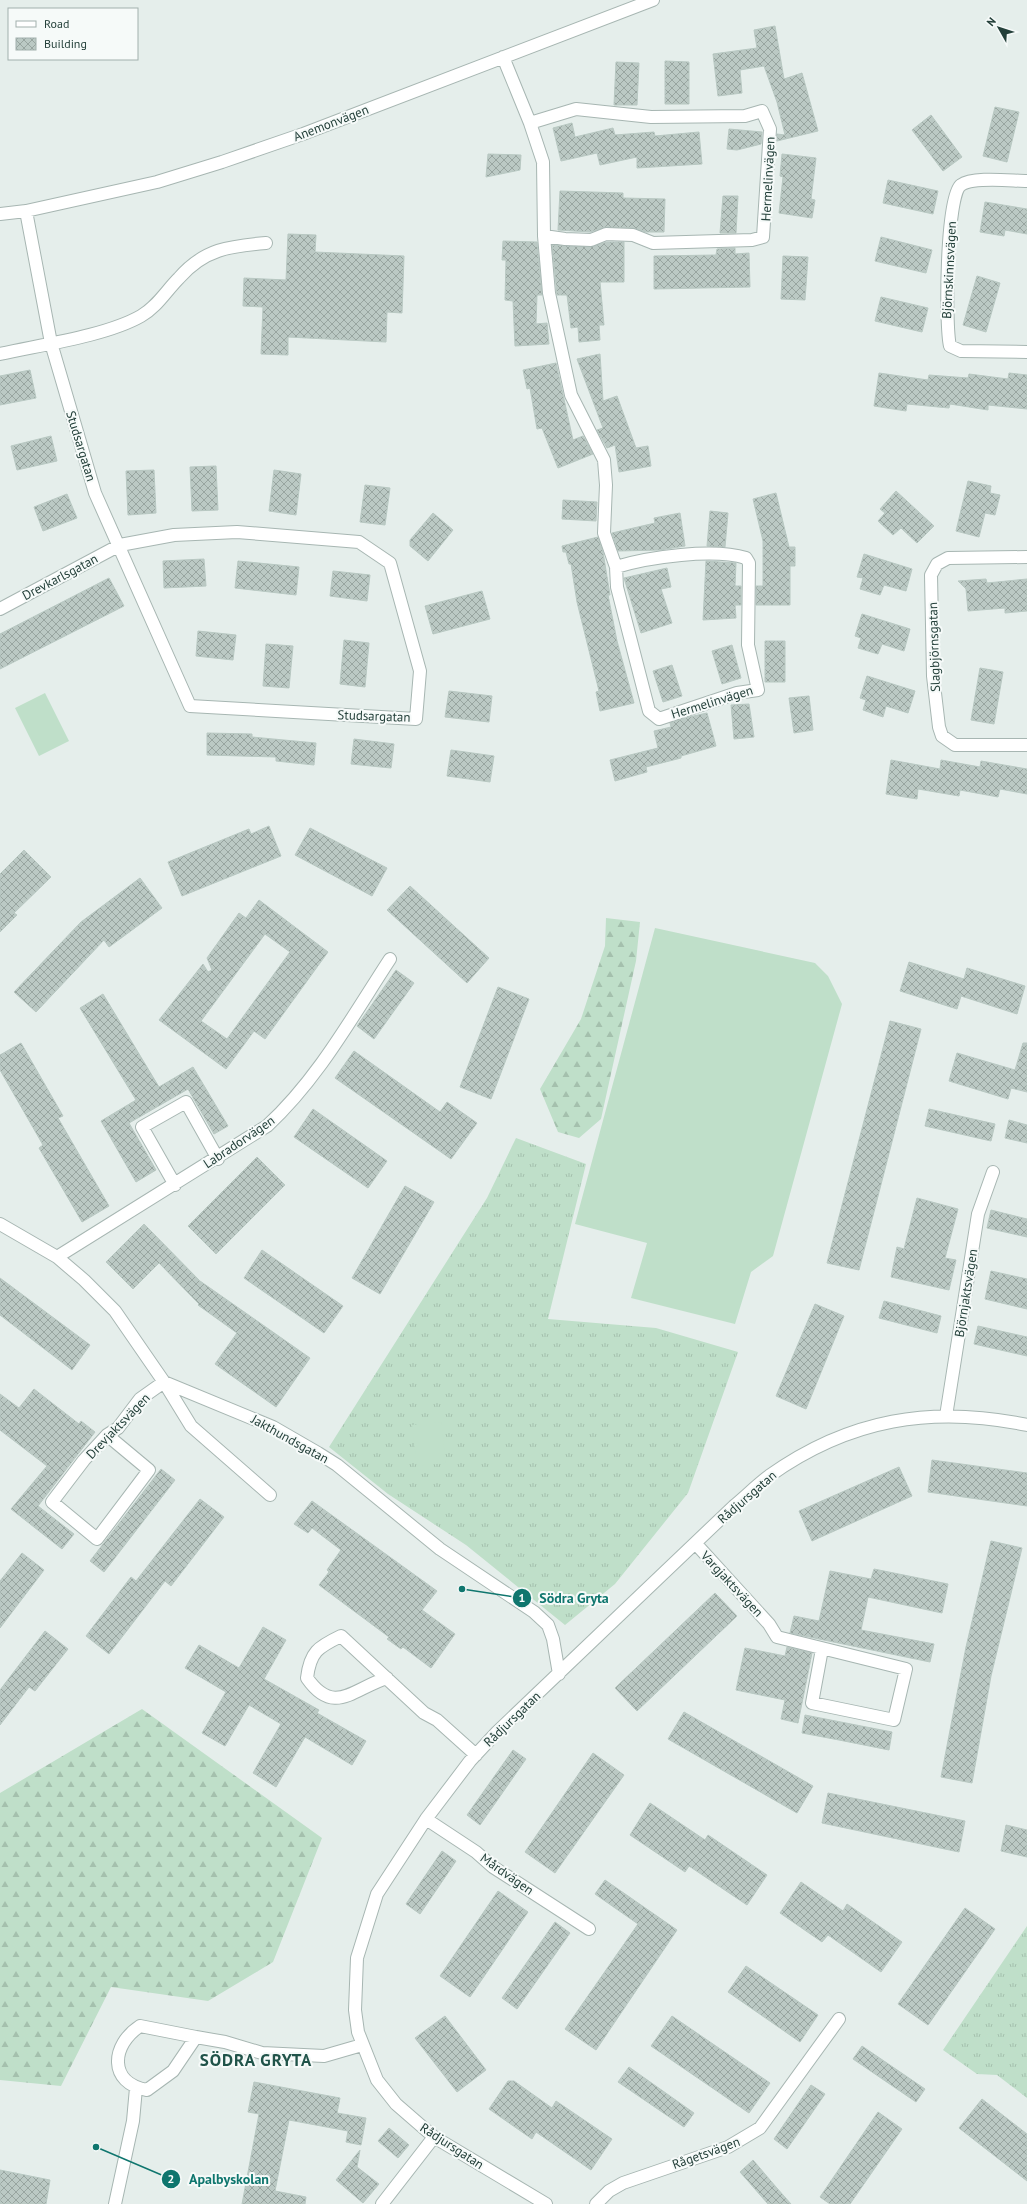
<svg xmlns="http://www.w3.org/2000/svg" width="1027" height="2204" viewBox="0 0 1027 2204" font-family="'PT Sans',sans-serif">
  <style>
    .grass { fill: url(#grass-tufts) }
    .forest { fill: url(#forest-firs) }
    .garden { fill: #bfdfc9 }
    .building { fill: url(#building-cross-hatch); stroke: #b8c8c2; fill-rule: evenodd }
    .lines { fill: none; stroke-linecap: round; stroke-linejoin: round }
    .minor-casing { stroke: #a7b6b2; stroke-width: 14 }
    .minor { stroke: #fff; stroke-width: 12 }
    .labels { text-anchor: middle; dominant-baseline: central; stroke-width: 4; stroke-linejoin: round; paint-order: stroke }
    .street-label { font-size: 13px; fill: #24403a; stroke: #f6faf9 }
    .district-label { font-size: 17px; font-weight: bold; letter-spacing: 1px; fill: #205349; stroke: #f6faf9 }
    .leader { fill: none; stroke: #0f766e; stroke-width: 1.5 }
    .callout-dot { fill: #0f766e; stroke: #f6faf9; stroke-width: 1.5 }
    .mark-label { font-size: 12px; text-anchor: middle; font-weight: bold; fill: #fff }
    .callout-label { font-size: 14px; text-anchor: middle; font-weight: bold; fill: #0f766e; stroke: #f6faf9; stroke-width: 4; stroke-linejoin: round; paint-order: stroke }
  </style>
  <defs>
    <pattern id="grass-tufts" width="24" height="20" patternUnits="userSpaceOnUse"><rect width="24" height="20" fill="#bfdfc9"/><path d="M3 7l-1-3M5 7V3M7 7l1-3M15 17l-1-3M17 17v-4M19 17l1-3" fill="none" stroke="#a4c0ad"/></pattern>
    <pattern id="forest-firs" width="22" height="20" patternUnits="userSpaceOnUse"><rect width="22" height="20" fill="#bfdfc9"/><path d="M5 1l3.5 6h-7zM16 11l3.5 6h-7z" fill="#a4c0ad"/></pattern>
    <pattern id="building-cross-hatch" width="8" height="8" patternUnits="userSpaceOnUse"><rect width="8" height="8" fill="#bbc9c4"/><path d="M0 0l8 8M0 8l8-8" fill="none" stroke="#98a5a0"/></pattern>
  </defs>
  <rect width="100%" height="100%" fill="#e5eeeb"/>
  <!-- grass -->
  <path class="grass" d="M 516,1138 L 586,1164 L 548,1319 L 656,1328 L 738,1352 L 688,1493 L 615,1584 L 565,1625 L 466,1545 L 388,1494 L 329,1447 L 487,1198 Z
    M 1027,1926 L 1027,2098 L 997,2075 L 977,2074 L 943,2050 Z"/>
  <!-- forest -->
  <path class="forest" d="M 606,918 L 640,922 L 636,961 L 601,1119 L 579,1138 L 558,1132 L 540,1089 L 581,1019 L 605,946 Z
    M 142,1709 L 322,1838 L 273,1962 L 208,2001 L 111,1987 L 61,2086 L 0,2080 L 0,1793 Z"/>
  <!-- garden -->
  <path class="garden" d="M 45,693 L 69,741 L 39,756 L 15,708 Z
    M 655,928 L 815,963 L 828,976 L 842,1004 L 773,1256 L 751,1272 L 735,1324 L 631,1298 L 647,1243 L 575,1224 Z
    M 441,1422 L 446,1463 L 417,1466 L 412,1425 Z"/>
  <!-- building -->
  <path class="building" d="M 775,26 L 784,79 L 802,73 L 818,131 L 777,141 L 777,134 L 785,135 L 777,102 L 764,66 L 740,70 L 742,93 L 718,96 L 713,54 L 757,48 L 754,30 Z
    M 665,61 L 689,62 L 689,104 L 665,104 Z
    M 616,62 L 639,63 L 637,105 L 614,105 Z
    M 995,107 L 1019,112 L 1007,162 L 983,156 Z
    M 931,115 L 962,157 L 943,171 L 912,130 Z
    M 572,123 L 575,137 L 613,128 L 615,135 L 654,132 L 655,136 L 699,132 L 702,164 L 637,168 L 637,157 L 600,165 L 597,153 L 561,161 L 553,128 Z
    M 729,129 L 762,132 L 761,144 L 737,150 L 727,149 Z
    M 488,154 L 521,155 L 520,170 L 486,177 Z
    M 782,154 L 816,158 L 811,199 L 815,200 L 812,218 L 779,213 L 783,177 L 780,176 Z
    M 888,180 L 938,191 L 933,214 L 883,203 Z
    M 560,191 L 623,193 L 623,198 L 665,199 L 664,232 L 646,232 L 633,228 L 606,227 L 590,232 L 558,230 Z
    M 723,196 L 738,196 L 736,233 L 720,233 Z
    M 985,202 L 1027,209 L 1027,234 L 1005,230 L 1004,236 L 980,232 Z
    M 288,234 L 316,235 L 315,252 L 404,256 L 402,313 L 387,312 L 386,342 L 288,337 L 288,355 L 261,354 L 263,307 L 243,306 L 244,278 L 286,280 Z
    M 881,237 L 932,250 L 926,273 L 875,261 Z
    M 503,241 L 537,242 L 542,295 L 537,295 L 536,324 L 547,323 L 549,344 L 515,346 L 513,301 L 505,300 L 506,260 L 502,260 Z
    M 607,242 L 624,242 L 624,282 L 600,282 L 604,325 L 599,325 L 600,340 L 579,342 L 578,327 L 571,328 L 567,295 L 557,295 L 552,245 L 591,247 Z
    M 735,248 L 735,254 L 749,253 L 750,287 L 654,289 L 654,256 L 716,255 L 717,249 Z
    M 783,256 L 808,257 L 805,300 L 781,299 Z
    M 977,276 L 1000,283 L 986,332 L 963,325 Z
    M 881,297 L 928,308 L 922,332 L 875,321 Z
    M 600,354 L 603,401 L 617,396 L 636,448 L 648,446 L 651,466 L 619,472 L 615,445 L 607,448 L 597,430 L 603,428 L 577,359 Z
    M 556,363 L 573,440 L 583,436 L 593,454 L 558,468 L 542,428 L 537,429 L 530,388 L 527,389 L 523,370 Z
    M 30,370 L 36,398 L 0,405 L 0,376 Z
    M 879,373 L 928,380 L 929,375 L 968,378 L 969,374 L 1008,379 L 1009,373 L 1027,375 L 1027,409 L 988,405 L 988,410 L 950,404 L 949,408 L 907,404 L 906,411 L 874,406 Z
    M 51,436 L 57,461 L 17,470 L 11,446 Z
    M 216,466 L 218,510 L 192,511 L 190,467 Z
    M 154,470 L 156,513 L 128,515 L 126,471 Z
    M 274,470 L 301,474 L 296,515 L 269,511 Z
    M 968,481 L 991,486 L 990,493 L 1000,495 L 995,515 L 985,513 L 979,537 L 956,531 Z
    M 365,485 L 390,488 L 385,525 L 360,522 Z
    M 896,491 L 934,526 L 917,543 L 901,528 L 893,535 L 878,521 L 885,513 L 880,509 Z
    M 776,493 L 789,547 L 795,547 L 795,566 L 790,566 L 790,605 L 756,605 L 756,586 L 763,586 L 763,541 L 753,499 Z
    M 67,494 L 77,518 L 43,531 L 34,507 Z
    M 563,500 L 597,502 L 596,521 L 562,519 Z
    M 710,511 L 728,513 L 725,547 L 707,546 Z
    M 433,513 L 453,530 L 428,561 L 410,546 L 410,540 Z
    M 680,513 L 685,546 L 660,550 L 618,551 L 612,533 L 655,523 L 654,518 Z
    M 598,537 L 603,552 L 610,595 L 608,595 L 617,641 L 634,703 L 600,711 L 596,692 L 599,691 L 577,602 L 571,564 L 569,564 L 566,552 L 563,552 L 562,546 Z
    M 864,554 L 912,569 L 906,591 L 884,585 L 880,595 L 860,589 L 863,578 L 857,577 Z
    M 204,559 L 206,586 L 164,588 L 163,561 Z
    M 238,561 L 299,567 L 296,595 L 235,588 Z
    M 706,561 L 736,563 L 735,586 L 741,586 L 741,605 L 735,605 L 736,618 L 703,620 Z
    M 667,568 L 671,587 L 661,589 L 672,623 L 641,633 L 624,578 Z
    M 333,571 L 370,575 L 367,601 L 330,596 Z
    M 109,578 L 124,606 L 0,669 L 0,634 Z
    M 986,579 L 987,583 L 1027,579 L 1027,611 L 1005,613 L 1005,608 L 968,611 L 966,589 L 958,581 Z
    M 482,591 L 490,619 L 433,634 L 425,606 Z
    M 862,614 L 910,629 L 904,651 L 882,644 L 878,654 L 858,648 L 861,638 L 855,636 Z
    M 198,631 L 236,635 L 233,660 L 196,656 Z
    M 344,640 L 369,643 L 365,687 L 340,684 Z
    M 765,641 L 785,641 L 785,682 L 765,682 Z
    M 266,644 L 293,646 L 289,688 L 263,686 Z
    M 732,645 L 741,678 L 722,684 L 712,651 Z
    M 672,665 L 682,696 L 663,702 L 653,671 Z
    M 980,668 L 1003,672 L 994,724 L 971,720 Z
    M 867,676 L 915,691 L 908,713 L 886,706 L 883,717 L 863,710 L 866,700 L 860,698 Z
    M 449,691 L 492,696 L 489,722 L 445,717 Z
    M 809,696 L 813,730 L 794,733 L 789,698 Z
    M 749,704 L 754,737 L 734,739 L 731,705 Z
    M 707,713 L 716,746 L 681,756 L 681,758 L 646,767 L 647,772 L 615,781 L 610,760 L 658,748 L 654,731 L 671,727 L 670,723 L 689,717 Z
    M 207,733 L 252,734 L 252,737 L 316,743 L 314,765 L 276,761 L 276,757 L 207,755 Z
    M 354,739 L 394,744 L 391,768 L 351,764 Z
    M 451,750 L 494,756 L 490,782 L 447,776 Z
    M 891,760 L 940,769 L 941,760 L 980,767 L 981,761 L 1027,769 L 1027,794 L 1000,789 L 998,797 L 960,790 L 959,796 L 918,789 L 917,799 L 886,794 Z
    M 269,826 L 281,856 L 182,896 L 168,862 L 249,829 L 251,834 Z
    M 310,828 L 387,868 L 372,896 L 295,855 Z
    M 24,850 L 51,877 L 14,913 L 17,915 L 0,932 L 0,874 Z
    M 140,878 L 162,908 L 109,947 L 104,940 L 36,1012 L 14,992 L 81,922 Z
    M 410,886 L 489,958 L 467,983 L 387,910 Z
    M 259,900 L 328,952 L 265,1039 L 254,1031 L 226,1069 L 159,1020 L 203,964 L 208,972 L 212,970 L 207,958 L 239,913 L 246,918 ZM 265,934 L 290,952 L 227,1039 L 201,1021 Z
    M 909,962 L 964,979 L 967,968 L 1025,986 L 1017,1014 L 961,996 L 957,1009 L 900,991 Z
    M 396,970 L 414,983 L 374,1039 L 357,1026 Z
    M 498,987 L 529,999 L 491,1099 L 460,1087 Z
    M 103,994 L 159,1087 L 193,1067 L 228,1126 L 214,1134 L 188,1089 L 129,1123 L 156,1170 L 136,1182 L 101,1121 L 136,1100 L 80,1008 Z
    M 890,1021 L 921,1029 L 859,1270 L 827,1263 Z
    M 21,1043 L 63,1116 L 58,1118 L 109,1206 L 82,1222 L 39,1148 L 43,1145 L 0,1070 L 0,1055 Z
    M 1023,1043 L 1027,1043 L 1027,1092 L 1011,1088 L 1008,1099 L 949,1081 L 957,1053 L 1015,1070 Z
    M 354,1051 L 440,1112 L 447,1102 L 477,1123 L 451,1159 L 335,1078 Z
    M 313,1109 L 387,1161 L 368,1188 L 294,1137 Z
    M 929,1109 L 995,1124 L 991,1141 L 925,1126 Z
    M 1009,1120 L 1027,1125 L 1027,1143 L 1005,1138 Z
    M 257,1157 L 285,1185 L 216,1254 L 188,1226 Z
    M 405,1186 L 434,1202 L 380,1294 L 352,1278 Z
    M 917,1198 L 958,1209 L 945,1258 L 956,1260 L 949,1290 L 891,1277 L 897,1247 L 904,1249 Z
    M 991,1210 L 1027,1219 L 1027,1237 L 987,1228 Z
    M 144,1224 L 200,1281 L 310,1358 L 276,1407 L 215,1364 L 237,1333 L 198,1305 L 199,1304 L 159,1263 L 133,1289 L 106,1262 Z
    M 262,1250 L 343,1306 L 324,1333 L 244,1278 Z
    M 991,1271 L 1027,1279 L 1027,1309 L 985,1299 Z
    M 0,1278 L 90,1345 L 72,1370 L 0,1315 Z
    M 884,1301 L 941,1316 L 937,1333 L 879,1318 Z
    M 815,1304 L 844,1316 L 806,1409 L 776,1396 Z
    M 978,1326 L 1027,1337 L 1027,1356 L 974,1344 Z
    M 34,1389 L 79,1424 L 81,1421 L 95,1432 L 38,1506 L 74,1534 L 62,1549 L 11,1509 L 47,1466 L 0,1430 L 0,1394 L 19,1408 Z
    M 932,1460 L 1027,1473 L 1027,1506 L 928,1492 Z
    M 899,1467 L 912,1496 L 812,1541 L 799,1511 Z
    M 161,1469 L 175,1480 L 104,1572 L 90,1561 Z
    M 200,1499 L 224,1517 L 171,1586 L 165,1581 L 109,1654 L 86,1636 L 131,1577 L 136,1581 Z
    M 312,1501 L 437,1591 L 422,1610 L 455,1634 L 431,1668 L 403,1647 L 401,1649 L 387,1639 L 389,1637 L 319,1585 L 329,1572 L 327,1570 L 341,1550 L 312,1528 L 308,1533 L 294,1524 Z
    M 991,1541 L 1022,1548 L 991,1676 L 972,1783 L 941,1777 L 966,1647 Z
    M 22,1553 L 44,1570 L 0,1628 L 0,1581 Z
    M 874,1569 L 948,1584 L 942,1613 L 868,1597 L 861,1630 L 934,1644 L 930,1662 L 790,1633 L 794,1616 L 819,1621 L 830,1571 L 871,1579 Z
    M 715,1593 L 737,1616 L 637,1711 L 615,1688 Z
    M 263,1627 L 286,1640 L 264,1679 L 319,1710 L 317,1713 L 366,1741 L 352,1765 L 305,1737 L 276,1787 L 253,1773 L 281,1724 L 249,1705 L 225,1746 L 202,1733 L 226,1692 L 185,1668 L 199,1645 L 239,1668 Z
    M 45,1631 L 68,1649 L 35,1691 L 29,1687 L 0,1725 L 0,1690 Z
    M 787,1647 L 812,1653 L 798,1723 L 781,1719 L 785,1700 L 736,1690 L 745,1648 L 785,1656 Z
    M 684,1712 L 813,1786 L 797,1813 L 668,1739 Z
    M 805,1715 L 892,1732 L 889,1750 L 839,1740 L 840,1738 L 839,1740 L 802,1733 Z
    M 513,1750 L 526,1759 L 480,1825 L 467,1815 Z
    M 593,1753 L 624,1775 L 555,1873 L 525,1852 Z
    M 828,1793 L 965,1821 L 959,1852 L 822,1823 Z
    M 650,1803 L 705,1840 L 708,1835 L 767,1875 L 747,1905 L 689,1866 L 685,1872 L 630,1835 Z
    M 1006,1825 L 1027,1830 L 1027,1857 L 1001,1851 Z
    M 442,1851 L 456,1861 L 420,1914 L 406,1904 Z
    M 605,1880 L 677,1930 L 596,2050 L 565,2029 L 638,1924 L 595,1894 Z
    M 801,1882 L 843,1911 L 847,1904 L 902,1942 L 881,1972 L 828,1935 L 822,1942 L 780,1913 Z
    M 498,1891 L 528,1912 L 470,1997 L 440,1976 Z
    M 965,1908 L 995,1929 L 928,2025 L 898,2004 Z
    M 555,1922 L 570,1933 L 517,2009 L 502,1998 Z
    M 746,1966 L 818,2015 L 800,2042 L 728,1992 Z
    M 445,2016 L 486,2070 L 457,2092 L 415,2038 Z
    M 672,2016 L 770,2083 L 749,2113 L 651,2046 Z
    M 862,2046 L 925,2089 L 916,2102 L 853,2059 Z
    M 629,2067 L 694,2113 L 684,2127 L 618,2082 Z
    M 508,2081 L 514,2081 L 552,2108 L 556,2101 L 612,2139 L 591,2170 L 536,2132 L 532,2139 L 489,2109 Z
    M 254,2082 L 340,2098 L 337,2113 L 366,2118 L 361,2145 L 346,2142 L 348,2131 L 289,2120 L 275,2191 L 306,2197 L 305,2204 L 242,2204 L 259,2114 L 248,2112 Z
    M 811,2085 L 825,2094 L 787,2149 L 774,2139 Z
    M 982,2099 L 1027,2134 L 1027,2181 L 959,2128 Z
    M 878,2112 L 902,2129 L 850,2204 L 830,2204 L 820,2197 Z
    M 389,2128 L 409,2145 L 398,2158 L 378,2141 Z
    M 360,2150 L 357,2167 L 379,2184 L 363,2203 L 336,2180 Z
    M 753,2160 L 776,2187 L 791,2204 L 768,2204 L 740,2172 Z
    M 0,2170 L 50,2180 L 46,2204 L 0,2204 Z"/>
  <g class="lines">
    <defs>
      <path id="minor" d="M 503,57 L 530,123 L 543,162 L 544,236 L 549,293 L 571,395 L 604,460 L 606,485 L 604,533 L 616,567 C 649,557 713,548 746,558 L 749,563 L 748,645 L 758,690 L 737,693 L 659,719 L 649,711 L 617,587 L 616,567
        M 530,123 L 576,109 L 651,117 L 745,116 L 762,111 L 770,129 L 763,237 L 752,240 L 653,243 L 633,235 L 606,234 L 591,240 L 565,239 L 544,236
        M 1027,181 C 1012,181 973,176 961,185 C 946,195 945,325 950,346 L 961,351 L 1027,352
        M 0,214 L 26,211 L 157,182 L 222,162 L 303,134 L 653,0
        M 0,354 C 40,345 106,336 141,316 C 157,307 166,291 179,278 C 204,249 230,246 266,243
        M 1027,557 L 948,558 L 937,564 L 931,575 L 933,676 L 939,727 L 942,736 L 955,745 L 1027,745
        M 0,609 L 120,545 L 174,535 L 237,532 L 359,542 L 390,563 L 420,671 L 416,719 L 190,706 L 95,493 L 51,343 L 26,211
        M 175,1185 L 142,1127 L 186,1102 L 218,1159
        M 0,1224 L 57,1257 L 84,1280 L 115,1311 L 164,1382 L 273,1427 L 318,1453 L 337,1465 L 440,1549 L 534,1612 L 548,1625 L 553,1639 L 559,1674
        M 57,1257 L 267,1126 C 318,1079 352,1017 390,959
        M 946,1416 L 975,1233 L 978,1214 L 993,1172
        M 107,1435 L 149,1470 L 97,1539 L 52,1502 L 84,1460 L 107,1435 L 118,1428 L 140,1399 L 164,1382 L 191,1426 L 270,1495
        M 696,1544 L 769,1624 L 777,1637 L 906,1669 L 894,1720 L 812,1703 L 822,1649
        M 387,1678 C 354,1688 334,1717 307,1678 C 310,1652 318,1647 341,1636 L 424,1713 L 437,1720 L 476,1755
        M 426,1819 L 476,1852 L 493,1867 L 589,1929
        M 196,2037 L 140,2026 C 111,2045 108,2083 147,2090 L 173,2071 L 196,2037 L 225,2042 L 262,2053 L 324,2056 L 362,2045
        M 115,2204 L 133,2121 L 136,2088
        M 382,2204 L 434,2137
        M 546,2204 L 434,2137 L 396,2104 L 377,2080 L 358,2032 L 355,2010 L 357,1958 L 377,1894 L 426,1819 L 470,1761 L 497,1732 L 734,1506 C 746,1496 757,1485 769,1476 C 849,1419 932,1405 1027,1425
        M 596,2204 L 609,2191 L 623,2183 L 728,2147 L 760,2128 L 839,2019"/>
    </defs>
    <!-- minor casing -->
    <use href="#minor" class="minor-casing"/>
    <!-- minor -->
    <use href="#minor" class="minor"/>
  </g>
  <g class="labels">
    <!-- street labels -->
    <g class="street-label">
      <text transform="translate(331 123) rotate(-21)">Anemonvägen</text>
      <text transform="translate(768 179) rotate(-87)">Hermelinvägen</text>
      <text transform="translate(949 270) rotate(-87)">Björnskinnsvägen</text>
      <text transform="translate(81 446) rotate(73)">Studsargatan</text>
      <text transform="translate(60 577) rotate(-28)">Drevkarlsgatan</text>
      <text transform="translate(934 647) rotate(-92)">Slagbjörnsgatan</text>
      <text transform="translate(712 702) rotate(-17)">Hermelinvägen</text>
      <text transform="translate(374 716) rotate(2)">Studsargatan</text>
      <text transform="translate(239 1142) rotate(-34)">Labradorvägen</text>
      <text transform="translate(966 1293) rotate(-81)">Björnjaktsvägen</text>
      <text transform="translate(118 1426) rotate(-46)">Drevjaktsvägen</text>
      <text transform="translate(290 1439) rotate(29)">Jakthundsgatan</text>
      <text transform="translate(747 1497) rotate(-41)">Rådjursgatan</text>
      <text transform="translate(732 1584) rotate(47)">Vargjaktsvägen</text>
      <text transform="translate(512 1719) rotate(-44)">Rådjursgatan</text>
      <text transform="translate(507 1874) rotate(35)">Mårdvägen</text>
      <text transform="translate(452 2146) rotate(33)">Rådjursgatan</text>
      <text transform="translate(706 2153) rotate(-20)">Rågetsvägen</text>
    </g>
    <!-- district labels -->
    <g class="district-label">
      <text x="256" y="2060">SÖDRA GRYTA</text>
    </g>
  </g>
  <!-- callouts -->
  <path class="leader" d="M462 1589L522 1598M96 2147L171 2179"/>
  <g class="callout-dot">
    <circle cx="462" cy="1589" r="4"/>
    <circle cx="96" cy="2147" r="4"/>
    <circle cx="522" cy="1598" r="10"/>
    <circle cx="171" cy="2179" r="10"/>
  </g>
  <g class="mark-label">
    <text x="522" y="1602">1</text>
    <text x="171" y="2183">2</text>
  </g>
  <g class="callout-label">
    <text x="574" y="1603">Södra Gryta</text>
    <text x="229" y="2184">Apalbyskolan</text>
  </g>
  <!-- legend -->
  <rect x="8" y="8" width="130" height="52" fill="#f6faf9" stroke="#a2b0ad"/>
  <rect x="16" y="21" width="20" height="6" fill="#ffffff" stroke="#a2b0ad"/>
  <text x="44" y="28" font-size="12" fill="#24403a">Road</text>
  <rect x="16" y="38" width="20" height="12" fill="url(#building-cross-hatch)" stroke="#a2b0ad"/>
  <text x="44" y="48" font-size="12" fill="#24403a">Building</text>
  <!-- north arrow -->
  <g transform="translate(999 28) rotate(309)" stroke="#f6faf9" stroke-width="3" paint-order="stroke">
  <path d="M0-3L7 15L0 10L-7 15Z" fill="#24403a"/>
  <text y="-6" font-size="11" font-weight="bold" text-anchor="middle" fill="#24403a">N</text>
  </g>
</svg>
